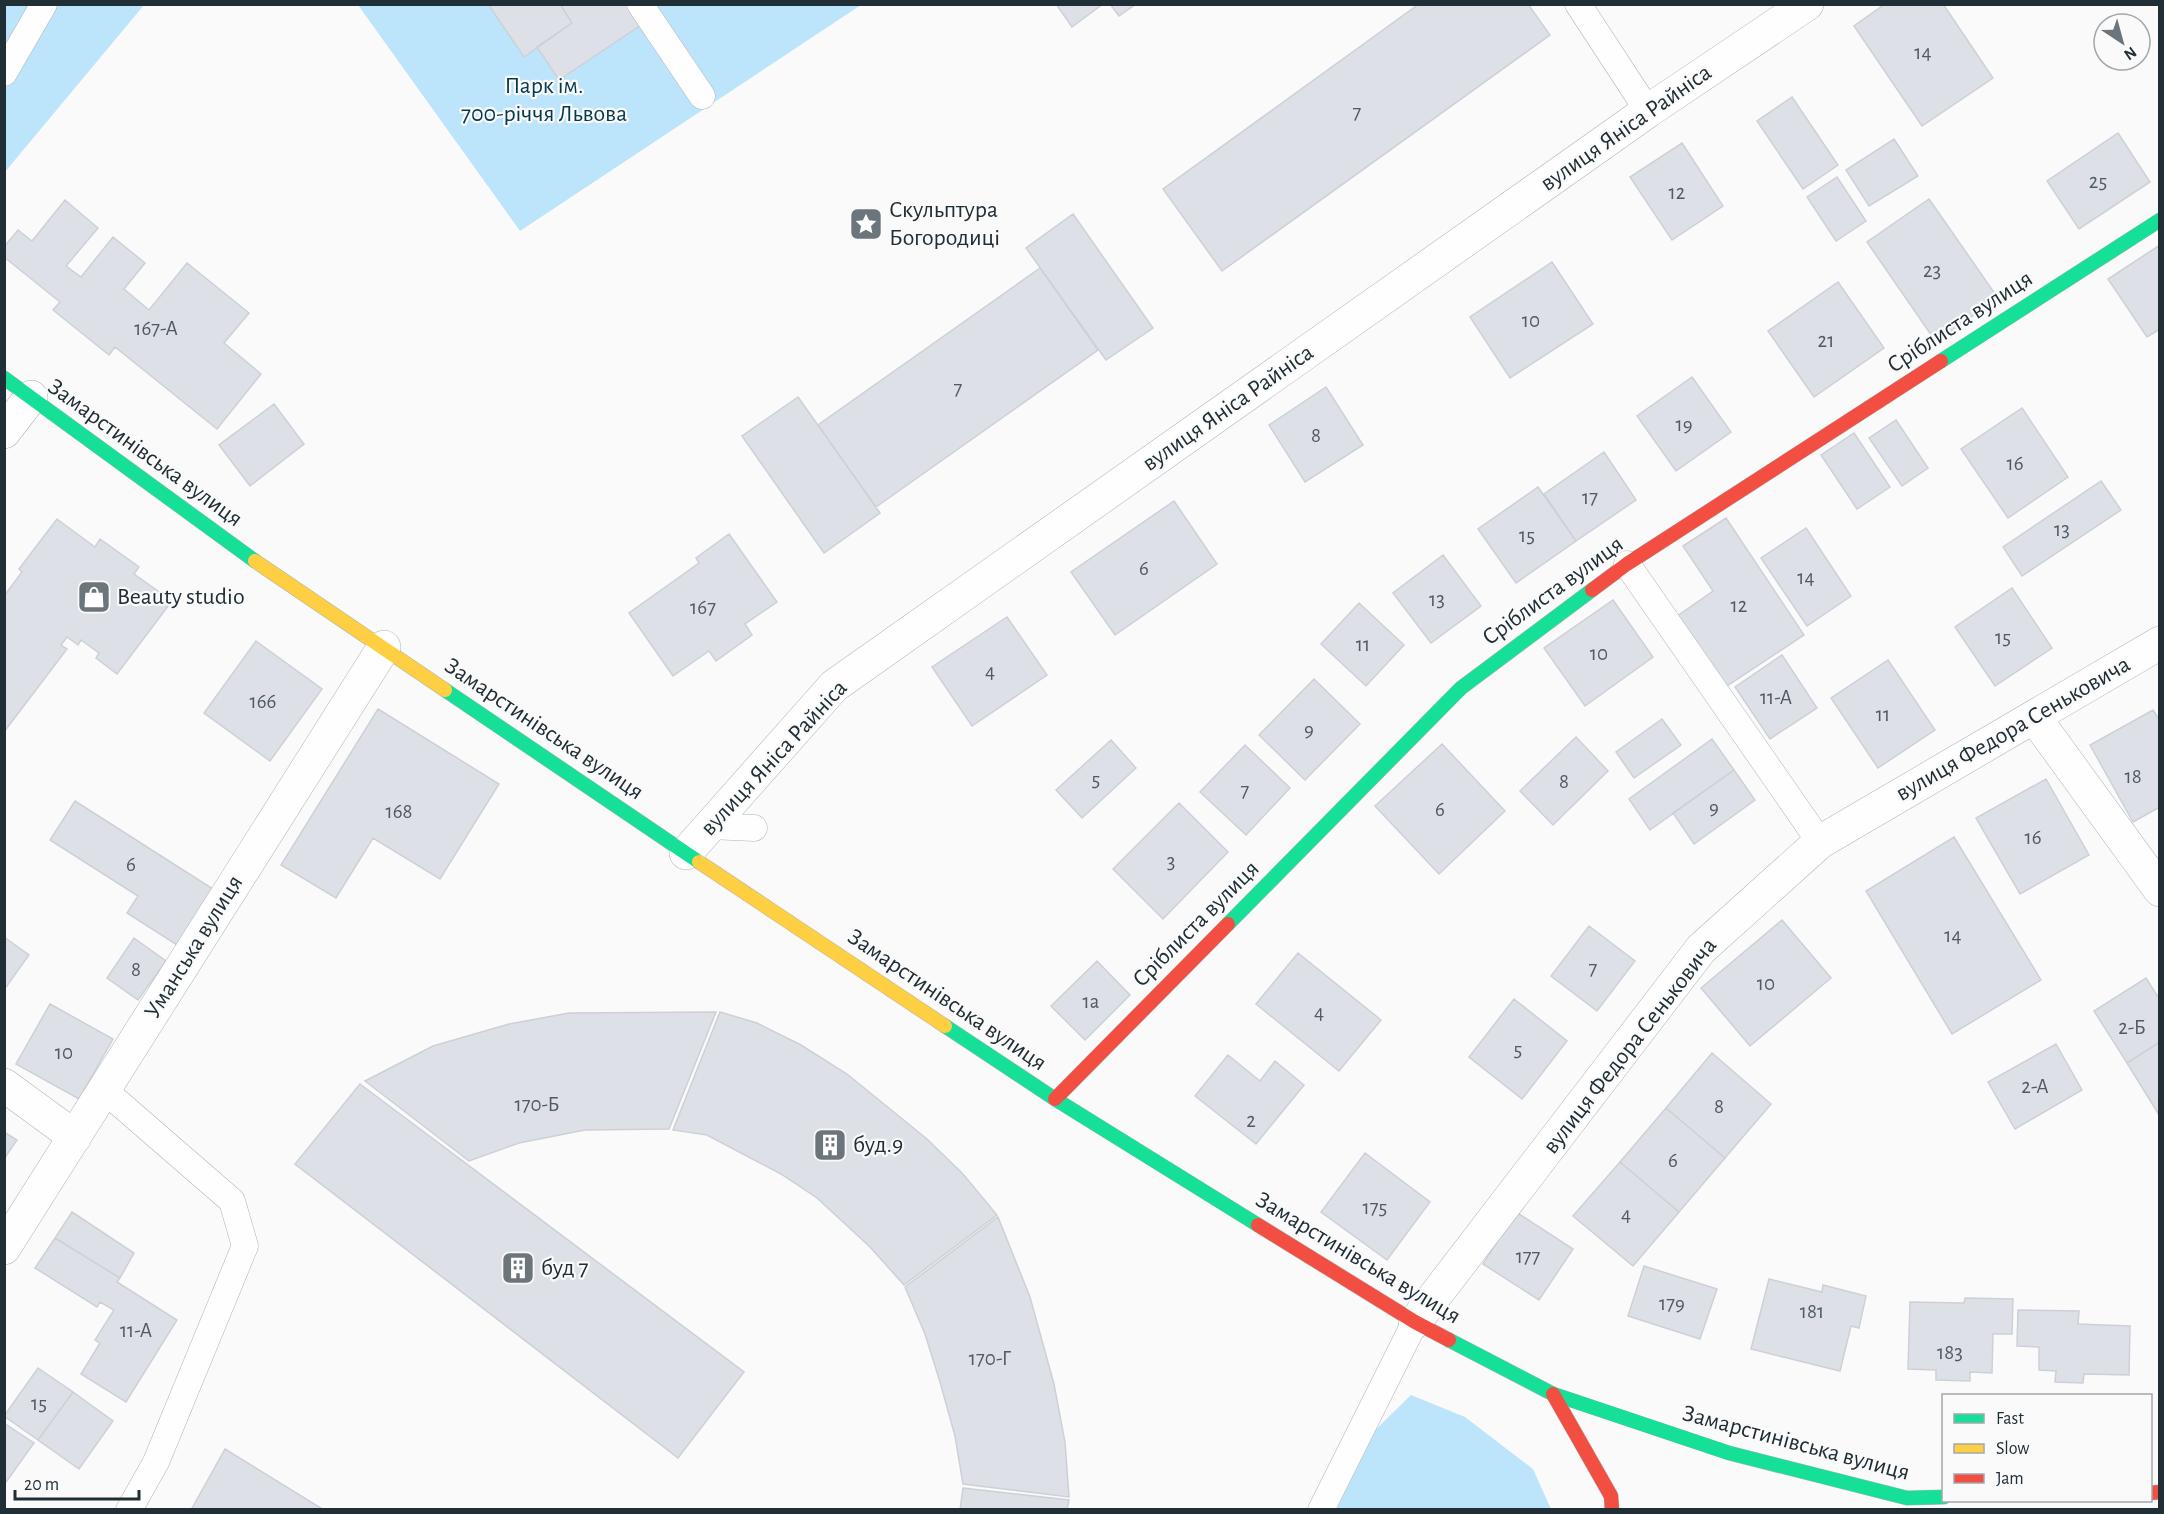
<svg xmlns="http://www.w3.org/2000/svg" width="2164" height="1514" viewBox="0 0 2164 1514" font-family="'Alegreya Sans',sans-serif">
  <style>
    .green { fill: #bce5fb }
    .building { fill: #dde0e6; stroke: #cdd0d6; stroke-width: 1.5 }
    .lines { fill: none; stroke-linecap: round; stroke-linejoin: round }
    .lane-casing { stroke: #afb5b8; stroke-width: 27 }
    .street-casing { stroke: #afb5b8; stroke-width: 34 }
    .fast-casing { stroke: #afb5b8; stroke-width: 15 }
    .slow-casing { stroke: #afb5b8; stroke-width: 15 }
    .jam-casing { stroke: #afb5b8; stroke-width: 15 }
    .lane { stroke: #fefefe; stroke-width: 26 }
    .street { stroke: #fefefe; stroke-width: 33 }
    .fast { stroke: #16e098; stroke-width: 14 }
    .slow { stroke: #ffcf43; stroke-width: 14 }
    .jam { stroke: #f24e42; stroke-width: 14 }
    .labels { text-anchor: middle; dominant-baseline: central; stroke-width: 4.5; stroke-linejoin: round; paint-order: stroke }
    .number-label { font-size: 21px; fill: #4f5a62 }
    .park-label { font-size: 24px; fill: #05384e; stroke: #fafafa }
    .street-label { font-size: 24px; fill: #202e36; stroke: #fafafa }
    .poi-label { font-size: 24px; fill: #202e36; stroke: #fafafa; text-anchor: start }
  </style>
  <rect width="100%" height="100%" fill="#fafafa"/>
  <!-- green -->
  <path class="green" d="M 5,5 L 144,5 L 5,172 Z
    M 358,5 L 861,5 L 520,231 Z
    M 1411,1395 L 1465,1417 L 1533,1469 L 1551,1509 L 1336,1510 L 1367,1438 Z"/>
  <!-- building -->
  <path class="building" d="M 488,4 L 560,4 L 572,23 L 524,57 Z
    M 560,4 L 628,4 L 641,25 L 559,80 L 537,47 L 572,23 Z
    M 1056,4 L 1103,4 L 1072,27 Z
    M 1110,4 L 1136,4 L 1119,16 Z
    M 1419,4 L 1528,4 L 1550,35 L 1222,271 L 1163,189 Z
    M 1885,4 L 1943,4 L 1993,78 L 1922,126 L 1854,26 Z
    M 1792,97 L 1838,165 L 1803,189 L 1757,121 Z
    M 2118,133 L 2150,182 L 2079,229 L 2047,181 Z
    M 1894,139 L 1918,176 L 1869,206 L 1846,170 Z
    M 1682,143 L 1723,206 L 1672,240 L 1630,177 Z
    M 1837,177 L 1866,221 L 1836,241 L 1807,197 Z
    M 1929,199 L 1998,298 L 1936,342 L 1867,242 Z
    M 65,200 L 98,228 L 66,266 L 81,277 L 113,237 L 145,263 L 124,289 L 149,310 L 187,263 L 249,313 L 224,343 L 261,374 L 217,429 L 115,347 L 109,355 L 53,310 L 60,302 L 4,257 L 4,247 L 18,230 L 32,241 Z
    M 1073,214 L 1153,328 L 1106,360 L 1026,248 Z
    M 2160,245 L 2160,329 L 2147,337 L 2108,279 Z
    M 1552,262 L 1593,324 L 1510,378 L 1470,317 Z
    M 1040,268 L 1098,350 L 876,507 L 818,425 Z
    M 1838,282 L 1884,348 L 1814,397 L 1768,331 Z
    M 1692,377 L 1731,432 L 1676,471 L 1637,416 Z
    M 1326,387 L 1363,445 L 1305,482 L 1269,425 Z
    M 798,397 L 880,513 L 824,553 L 742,436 Z
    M 274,404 L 304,444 L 250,486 L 219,445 Z
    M 2022,408 L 2068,477 L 2008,518 L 1961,449 Z
    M 1896,420 L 1928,468 L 1902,486 L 1869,438 Z
    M 1854,433 L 1890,487 L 1857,509 L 1821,455 Z
    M 1604,452 L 1636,500 L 1576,541 L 1544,494 Z
    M 2101,481 L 2121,510 L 2022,576 L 2003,547 Z
    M 1538,487 L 1576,541 L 1516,583 L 1478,529 Z
    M 1174,501 L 1217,564 L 1115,635 L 1071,572 Z
    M 1726,518 L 1804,635 L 1721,690 L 1673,619 L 1713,591 L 1683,546 Z
    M 57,519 L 95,547 L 100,539 L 139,567 L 134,574 L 172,601 L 117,674 L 96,658 L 99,653 L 81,640 L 78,645 L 67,637 L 61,645 L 67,649 L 4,732 L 4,596 L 22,572 L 19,569 Z
    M 1806,528 L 1851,596 L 1807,626 L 1761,558 Z
    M 729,534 L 777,602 L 745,624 L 752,635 L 716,661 L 709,651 L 673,676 L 629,613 L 699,563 L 696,558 Z
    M 1443,555 L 1481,606 L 1431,643 L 1393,593 Z
    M 2012,588 L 2052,648 L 1995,686 L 1955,627 Z
    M 1613,600 L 1653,657 L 1585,706 L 1544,648 Z
    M 1359,603 L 1404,645 L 1366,686 L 1321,644 Z
    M 1007,617 L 1047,675 L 972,726 L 932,667 Z
    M 256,641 L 322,689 L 270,761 L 204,713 Z
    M 1782,655 L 1817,708 L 1770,739 L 1735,687 Z
    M 1888,660 L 1935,730 L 1878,768 L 1831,698 Z
    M 1314,679 L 1360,724 L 1305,780 L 1259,735 Z
    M 378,709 L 499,784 L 440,879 L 373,838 L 336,898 L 281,865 Z
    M 2153,710 L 2160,721 L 2160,807 L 2133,822 L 2090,745 Z
    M 1662,719 L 1681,745 L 1634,778 L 1616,752 Z
    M 1576,737 L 1608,771 L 1553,825 L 1520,791 Z
    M 1712,739 L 1734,770 L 1650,830 L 1629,799 Z
    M 1111,740 L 1136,768 L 1082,818 L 1056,790 Z
    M 1442,744 L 1505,811 L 1439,874 L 1375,806 Z
    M 1245,745 L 1290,788 L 1246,835 L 1200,792 Z
    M 1734,770 L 1755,800 L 1694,844 L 1673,813 Z
    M 2046,779 L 2089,855 L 2020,894 L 1976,818 Z
    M 75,801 L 213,889 L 177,945 L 127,913 L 138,896 L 50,840 Z
    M 1179,803 L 1228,852 L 1163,919 L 1113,869 Z
    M 1954,837 L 2041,980 L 1952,1034 L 1866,891 Z
    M 1782,920 L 1831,978 L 1750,1046 L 1701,988 Z
    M 1589,926 L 1635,961 L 1597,1011 L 1551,976 Z
    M 4,937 L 29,955 L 4,990 Z
    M 134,938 L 166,961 L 138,1000 L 107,978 Z
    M 1298,953 L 1381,1020 L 1339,1071 L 1256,1004 Z
    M 1097,961 L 1130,995 L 1085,1040 L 1051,1006 Z
    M 2146,978 L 2160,1000 L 2160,1042 L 2127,1063 L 2094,1011 Z
    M 1514,999 L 1567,1041 L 1522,1099 L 1469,1057 Z
    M 50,1004 L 113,1039 L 79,1099 L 16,1064 Z
    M 716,1012 L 669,1129 L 585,1130 L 519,1143 L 469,1161 L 365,1081 L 433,1046 L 509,1024 L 569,1013 Z
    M 720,1012 L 757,1023 L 801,1045 L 847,1074 L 927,1139 L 963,1174 L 997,1215 L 904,1285 L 870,1247 L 817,1198 L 781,1174 L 707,1135 L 673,1130 Z
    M 2160,1042 L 2160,1115 L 2159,1115 L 2127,1063 Z
    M 2056,1044 L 2082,1090 L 2015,1129 L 1988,1082 Z
    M 1712,1053 L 1771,1104 L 1725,1158 L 1666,1108 Z
    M 1228,1055 L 1260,1081 L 1275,1061 L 1304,1085 L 1256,1144 L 1195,1096 Z
    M 360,1084 L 744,1372 L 678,1458 L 295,1164 Z
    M 1666,1108 L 1725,1158 L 1679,1212 L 1620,1162 Z
    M 4,1132 L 17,1140 L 4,1159 Z
    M 1365,1153 L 1430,1202 L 1387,1260 L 1321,1212 Z
    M 1620,1162 L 1679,1212 L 1633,1266 L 1573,1216 Z
    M 72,1212 L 134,1253 L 120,1278 L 55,1238 Z
    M 1516,1212 L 1573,1249 L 1539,1300 L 1483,1264 Z
    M 998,1217 L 1030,1297 L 1054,1384 L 1065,1442 L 1069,1497 L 963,1484 L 955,1436 L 940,1382 L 925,1334 L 905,1287 Z
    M 55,1238 L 120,1278 L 117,1282 L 177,1320 L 126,1402 L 81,1374 L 100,1343 L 95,1340 L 114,1310 L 100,1302 L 97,1307 L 35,1268 Z
    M 1644,1266 L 1717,1289 L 1700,1339 L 1628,1316 Z
    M 1769,1279 L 1822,1292 L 1823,1285 L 1866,1296 L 1859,1328 L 1851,1326 L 1840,1371 L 1751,1349 Z
    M 1965,1298 L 2013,1299 L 2012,1334 L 1993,1334 L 1992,1373 L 1970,1372 L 1970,1381 L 1936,1380 L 1936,1370 L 1908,1369 L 1910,1302 L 1964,1303 Z
    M 2018,1310 L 2079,1311 L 2078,1324 L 2130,1326 L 2129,1375 L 2084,1374 L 2083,1383 L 2055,1382 L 2056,1371 L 2039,1370 L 2039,1347 L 2017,1346 Z
    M 38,1368 L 73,1392 L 38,1440 L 4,1416 Z
    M 73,1392 L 113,1421 L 79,1469 L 38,1440 Z
    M 4,1423 L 34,1443 L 4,1485 Z
    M 225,1449 L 324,1510 L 191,1510 Z
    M 963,1488 L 1069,1500 L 1067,1510 L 960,1510 Z"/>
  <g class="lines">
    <defs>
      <path id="lane" d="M 640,4 L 702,96
        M 1578,4 L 1648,111
        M 4,73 L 44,4
        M 1627,564 L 1820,842
        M 710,826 L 754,828
        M 104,1090 L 232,1201 L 245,1246 L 156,1462 L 129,1510
        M 1321,1510 L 1415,1322"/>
      <path id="street" d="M 4,432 L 31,397
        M 2035,718 L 2160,890
        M 686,853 L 834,686 L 1648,111 L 1807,4
        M 4,1085 L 75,1137
        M 4,1248 L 384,647
        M 1415,1322 L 1701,949 L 1820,842 L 2160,643"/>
      <path id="fast" d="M 1941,361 L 2160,220
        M 4,378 L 255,561
        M 445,690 L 699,862
        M 1228,924 L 1461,688 L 1592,590
        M 945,1026 L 1055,1099 L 1258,1225
        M 1449,1340 L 1553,1394 L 1729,1453 L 1907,1498 L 1944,1497"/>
      <path id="slow" d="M 255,561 L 445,690
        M 699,862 L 945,1026"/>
      <path id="jam" d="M 1592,590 L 1627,564 L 1941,361
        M 1055,1099 L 1228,924
        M 1258,1225 L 1415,1322 L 1449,1340
        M 1553,1394 L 1611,1496 L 1612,1510
        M 2150,1493 L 2160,1492"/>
    </defs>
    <!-- lane casing -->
    <use href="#lane" class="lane-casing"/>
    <!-- street casing -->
    <use href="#street" class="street-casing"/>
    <!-- fast casing -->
    <use href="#fast" class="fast-casing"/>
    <!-- slow casing -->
    <use href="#slow" class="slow-casing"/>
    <!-- jam casing -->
    <use href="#jam" class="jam-casing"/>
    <!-- lane -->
    <use href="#lane" class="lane"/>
    <!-- street -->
    <use href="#street" class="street"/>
    <!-- fast -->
    <use href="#fast" class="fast"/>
    <!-- slow -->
    <use href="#slow" class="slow"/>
    <!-- jam -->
    <use href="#jam" class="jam"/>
  </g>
  <!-- icons -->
  <defs>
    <symbol id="sight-square" viewBox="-11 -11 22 22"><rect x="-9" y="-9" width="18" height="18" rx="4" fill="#6c757b" stroke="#fafafa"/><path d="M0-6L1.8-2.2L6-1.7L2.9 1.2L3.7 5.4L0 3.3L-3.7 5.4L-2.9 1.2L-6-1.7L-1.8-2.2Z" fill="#fff"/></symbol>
    <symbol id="shop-square" viewBox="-11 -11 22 22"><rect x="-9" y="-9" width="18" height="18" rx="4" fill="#6c757b" stroke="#fafafa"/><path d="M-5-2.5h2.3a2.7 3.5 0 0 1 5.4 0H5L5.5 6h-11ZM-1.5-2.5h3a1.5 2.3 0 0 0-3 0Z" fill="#fff"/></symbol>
    <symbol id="building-square" viewBox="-11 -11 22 22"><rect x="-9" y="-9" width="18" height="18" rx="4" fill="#6c757b" stroke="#fafafa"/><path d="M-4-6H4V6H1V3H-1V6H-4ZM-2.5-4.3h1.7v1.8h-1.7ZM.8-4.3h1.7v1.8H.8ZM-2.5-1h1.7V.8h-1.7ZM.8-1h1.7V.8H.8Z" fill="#fff"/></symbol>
  </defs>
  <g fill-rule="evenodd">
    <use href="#sight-square" x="847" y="205" width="38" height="38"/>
    <use href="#shop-square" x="75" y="578" width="38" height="38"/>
    <use href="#building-square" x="811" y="1126" width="38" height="38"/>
    <use href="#building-square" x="499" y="1249" width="38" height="38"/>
  </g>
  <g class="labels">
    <!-- number labels -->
    <g class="number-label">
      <text x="1923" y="52">14</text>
      <text x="1357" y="112">7</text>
      <text x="2098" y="181">25</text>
      <text x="1677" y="192">12</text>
      <text x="1932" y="270">23</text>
      <text x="1531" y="320">10</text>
      <text x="156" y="328">167-А</text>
      <text x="1826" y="340">21</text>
      <text x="958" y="388">7</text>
      <text x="1684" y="424">19</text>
      <text x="1316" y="435">8</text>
      <text x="2015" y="463">16</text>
      <text x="1590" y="497">17</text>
      <text x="2062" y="529">13</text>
      <text x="1527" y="535">15</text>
      <text x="1144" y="568">6</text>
      <text x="1806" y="577">14</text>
      <text x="1437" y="599">13</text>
      <text x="1739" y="605">12</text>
      <text x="703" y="607">167</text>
      <text x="2003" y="637">15</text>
      <text x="1363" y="644">11</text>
      <text x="1599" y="653">10</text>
      <text x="990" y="671">4</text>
      <text x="1776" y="697">11-А</text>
      <text x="263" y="701">166</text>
      <text x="1883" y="714">11</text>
      <text x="1309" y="729">9</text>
      <text x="2133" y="776">18</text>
      <text x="1096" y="779">5</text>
      <text x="1564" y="781">8</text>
      <text x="1245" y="790">7</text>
      <text x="1714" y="807">9</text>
      <text x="1440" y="809">6</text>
      <text x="399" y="811">168</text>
      <text x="2033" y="837">16</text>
      <text x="1171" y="861">3</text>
      <text x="131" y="864">6</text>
      <text x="1953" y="935">14</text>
      <text x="1593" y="968">7</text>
      <text x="136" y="969">8</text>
      <text x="1766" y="983">10</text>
      <text x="1091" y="1001">1а</text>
      <text x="1319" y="1012">4</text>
      <text x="2132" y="1027">2-Б</text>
      <text x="1518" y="1049">5</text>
      <text x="64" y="1052">10</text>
      <text x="2035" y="1086">2-А</text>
      <text x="537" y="1104">170-Б</text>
      <text x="1719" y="1106">8</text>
      <text x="1251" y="1120">2</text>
      <text x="1673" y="1160">6</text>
      <text x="1375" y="1207">175</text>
      <text x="1626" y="1214">4</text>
      <text x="1528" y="1256">177</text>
      <text x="1672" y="1303">179</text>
      <text x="1812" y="1311">181</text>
      <text x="136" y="1330">11-А</text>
      <text x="1950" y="1352">183</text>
      <text x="990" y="1358">170-Г</text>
      <text x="39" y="1403">15</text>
    </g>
    <!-- park labels -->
    <g class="park-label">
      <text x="544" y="86">Парк ім.<tspan x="544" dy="28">700-річчя Львова</tspan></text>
    </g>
    <!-- street labels -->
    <g class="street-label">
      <text transform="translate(1626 128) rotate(-35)">вулиця Яніса Райніса</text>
      <text transform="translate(1960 322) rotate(-33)">Сріблиста вулиця</text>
      <text transform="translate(1228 408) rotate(-35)">вулиця Яніса Райніса</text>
      <text transform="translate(145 453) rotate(36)">Замарстинівська вулиця</text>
      <text transform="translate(1553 591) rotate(-36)">Сріблиста вулиця</text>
      <text transform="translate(544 729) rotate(34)">Замарстинівська вулиця</text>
      <text transform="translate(2013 729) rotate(-30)">вулиця Федора Сеньковича</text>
      <text transform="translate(774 758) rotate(-47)">вулиця Яніса Райніса</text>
      <text transform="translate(1196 924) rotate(-45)">Сріблиста вулиця</text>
      <text transform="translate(194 947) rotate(-58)">Уманська вулиця</text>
      <text transform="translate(947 1000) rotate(34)">Замарстинівська вулиця</text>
      <text transform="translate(1630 1046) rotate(-52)">вулиця Федора Сеньковича</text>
      <text transform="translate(1358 1258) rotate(31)">Замарстинівська вулиця</text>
      <text transform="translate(1796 1443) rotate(15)">Замарстинівська вулиця</text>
    </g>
    <!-- poi labels -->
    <g class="poi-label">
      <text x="889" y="210">Скульптура<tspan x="889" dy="28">Богородиці</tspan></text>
      <text x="117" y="597">Beauty studio</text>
      <text x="853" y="1145">буд.9</text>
      <text x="541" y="1268">буд 7</text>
    </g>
  </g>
  <!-- border -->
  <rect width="2164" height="1514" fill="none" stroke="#202e36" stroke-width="12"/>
  <!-- legend -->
  <rect x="1942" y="1394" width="210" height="108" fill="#fafafa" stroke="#a3a8ac" stroke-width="1.5"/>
  <rect x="1954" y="1414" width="30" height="9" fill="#16e098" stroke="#a3a8ac" stroke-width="1.5"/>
  <text x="1996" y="1424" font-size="18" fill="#202e36">Fast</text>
  <rect x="1954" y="1444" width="30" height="9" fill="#ffcf43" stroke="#a3a8ac" stroke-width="1.5"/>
  <text x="1996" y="1454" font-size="18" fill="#202e36">Slow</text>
  <rect x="1954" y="1474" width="30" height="9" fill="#f24e42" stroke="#a3a8ac" stroke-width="1.5"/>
  <text x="1996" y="1484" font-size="18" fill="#202e36">Jam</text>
  <!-- north arrow -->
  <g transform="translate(2122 42) rotate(144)"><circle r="28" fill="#fafafa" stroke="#a3a8ac" stroke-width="1.5"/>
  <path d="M0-4.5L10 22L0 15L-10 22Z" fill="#6c757b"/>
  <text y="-9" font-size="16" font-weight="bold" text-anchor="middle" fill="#202e36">N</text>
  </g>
  <!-- scale -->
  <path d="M15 1490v9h124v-9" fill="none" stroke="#202e36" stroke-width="3"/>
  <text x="24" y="1490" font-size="18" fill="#202e36" stroke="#fafafa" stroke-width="4.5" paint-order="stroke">20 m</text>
</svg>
